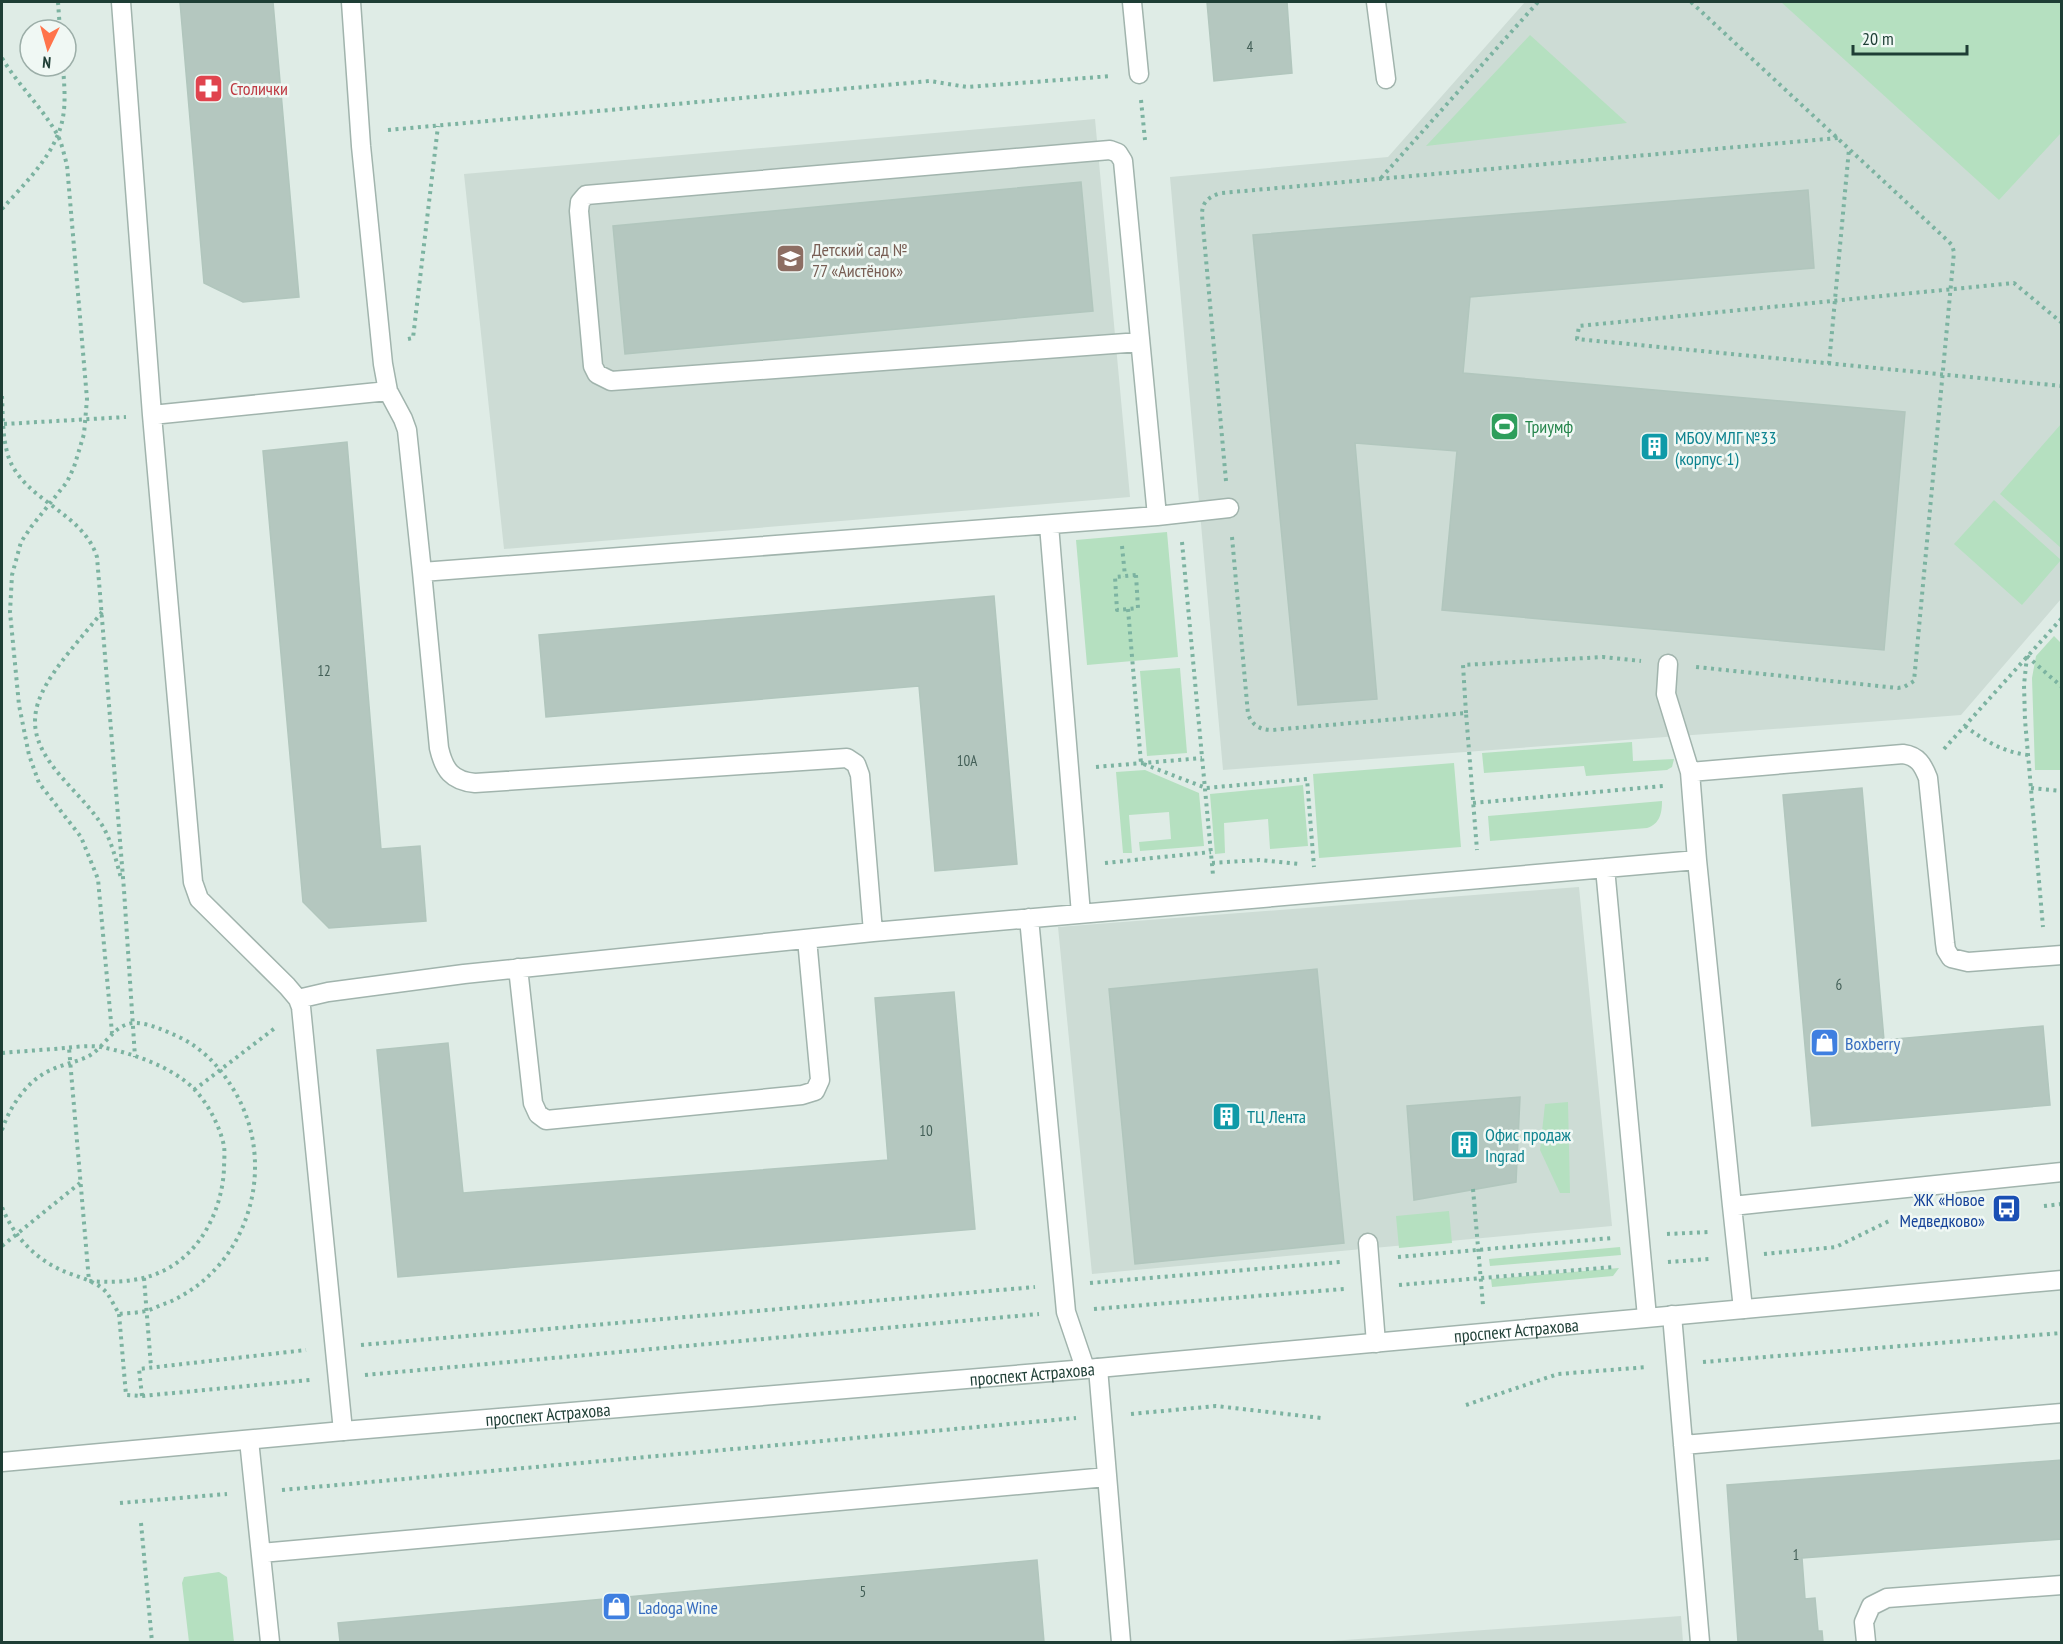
<svg xmlns="http://www.w3.org/2000/svg" width="2063" height="1644" viewBox="0 0 2063 1644" font-family="'PT Sans Narrow',sans-serif">
  <style>
    .built { fill: #cddcd5 }
    .green { fill: #b5e0c0 }
    .building { fill: #b4c7bf; stroke: #b1c6bd; stroke-width: 1.5 }
    .lines { fill: none; stroke-linecap: round; stroke-linejoin: round }
    .service-casing { stroke: #a1b4ad; stroke-width: 21 }
    .tertiary-casing { stroke: #a1b4ad; stroke-width: 21 }
    .path { stroke: #7cb3a1; stroke-width: 4; stroke-dasharray: 3 4.5; stroke-linecap: butt }
    .service { stroke: #fff; stroke-width: 18 }
    .tertiary { stroke: #fff; stroke-width: 18 }
    .labels { text-anchor: middle; dominant-baseline: central; stroke-width: 5; stroke-linejoin: round; paint-order: stroke }
    .number-label { font-size: 15px; fill: #446058 }
    .health-label { font-size: 18px; fill: #be3a42; stroke: #f0f8f4; text-anchor: start }
    .education-label { font-size: 18px; fill: #785e54; stroke: #f0f8f4; text-anchor: start }
    .leisure-label { font-size: 18px; fill: #27864d; stroke: #f0f8f4; text-anchor: start }
    .culture-label { font-size: 18px; fill: #0d838f; stroke: #f0f8f4; text-anchor: start }
    .shop-label { font-size: 18px; fill: #366cbe; stroke: #f0f8f4; text-anchor: start }
    .transit-label { font-size: 18px; fill: #164399; stroke: #f0f8f4; text-anchor: end }
    .street-label { font-size: 18px; fill: #1e3e35; stroke: #f0f8f4 }
  </style>
  <rect width="100%" height="100%" fill="#dfece6"/>
  <!-- built -->
  <path class="built" d="M 1525,2 L 2061,2 L 2061,599 L 1961,715 L 1223,770 L 1170,177 L 1388,157 Z
    M 1095,119 L 1130,497 L 504,549 L 464,174 Z
    M 1579,887 L 1612,1226 L 1092,1274 L 1058,927 Z
    M 1681,1616 L 1683,1642 L 1317,1642 Z"/>
  <!-- green -->
  <path class="green" d="M 1781,2 L 2061,2 L 2061,133 L 1999,200 Z
    M 1530,35 L 1627,123 L 1426,146 Z
    M 2061,424 L 2061,548 L 2000,494 Z
    M 1994,500 L 2061,560 L 2022,605 L 1954,544 Z
    M 1167,532 L 1178,657 L 1087,665 L 1076,540 Z
    M 2054,636 L 2061,643 L 2061,770 L 2035,770 L 2032,678 L 2036,656 Z
    M 1180,668 L 1187,753 L 1147,756 L 1140,671 Z
    M 1632,742 L 1633,761 L 1674,759 L 1672,767 L 1667,770 L 1586,776 L 1584,766 L 1484,773 L 1482,753 Z
    M 1454,763 L 1461,847 L 1319,858 L 1313,774 Z
    M 1145,770 L 1199,793 L 1204,846 L 1140,851 L 1139,842 L 1171,839 L 1169,812 L 1129,815 L 1132,853 L 1123,853 L 1116,772 Z
    M 1303,785 L 1308,846 L 1270,849 L 1268,819 L 1224,823 L 1225,853 L 1215,854 L 1210,794 Z
    M 1662,801 C 1662,813 1660,824 1647,828 L 1490,841 L 1488,816 Z
    M 1568,1102 L 1570,1193 L 1560,1193 L 1540,1150 L 1545,1104 Z
    M 1449,1211 L 1452,1243 L 1399,1248 L 1396,1216 Z
    M 1620,1247 L 1621,1255 L 1490,1266 L 1489,1259 Z
    M 1619,1268 L 1613,1276 L 1492,1287 L 1491,1279 Z
    M 219,1572 L 227,1577 L 234,1642 L 189,1642 L 182,1583 L 184,1577 Z"/>
  <!-- building -->
  <path class="building" d="M 180,2 L 273,2 L 299,297 L 243,302 L 204,283 Z
    M 1207,2 L 1287,2 L 1292,73 L 1214,81 Z
    M 1081,182 L 1093,311 L 625,354 L 613,226 Z
    M 1808,190 L 1814,268 L 1470,297 L 1463,373 L 1905,412 L 1884,650 L 1442,610 L 1457,451 L 1355,443 L 1377,699 L 1298,705 L 1253,235 Z
    M 347,442 L 381,849 L 420,846 L 426,921 L 329,928 L 303,902 L 263,451 Z
    M 994,596 L 1017,864 L 935,871 L 919,686 L 546,717 L 539,635 Z
    M 1862,788 L 1884,1040 L 2043,1026 L 2050,1105 L 1812,1126 L 1783,795 Z
    M 1317,969 L 1344,1243 L 1135,1264 L 1109,989 Z
    M 954,992 L 975,1229 L 398,1277 L 377,1050 L 448,1043 L 463,1193 L 888,1160 L 875,998 Z
    M 1520,1097 L 1516,1182 L 1414,1200 L 1407,1106 Z
    M 2062,1460 L 2062,1539 L 1802,1558 L 1805,1599 L 1815,1598 L 1818,1631 L 1822,1631 L 1823,1642 L 1738,1642 L 1727,1485 Z
    M 1037,1560 L 1044,1642 L 340,1642 L 338,1623 Z"/>
  <g class="lines">
    <defs>
      <path id="service" d="M 121,2 L 152,415
        M 351,2 L 361,146 L 383,364 L 388,391
        M 1132,2 L 1139,74
        M 1376,2 L 1386,79
        M 1140,342 L 611,381 L 597,374 L 593,366 L 579,211 L 580,202 L 586,195 L 1110,150 L 1118,153 L 1123,161 L 1157,516 L 422,572 L 439,748 C 444,770 452,781 475,783 L 847,758 L 856,764 L 860,775 L 873,932 L 1697,860
        M 1157,516 L 1229,508
        M 1049,525 L 1081,914
        M 1668,664 L 1666,694 L 1690,772
        M 1605,868 L 1647,1317
        M 1029,918 L 1066,1312 L 1085,1368
        M 2062,955 L 1968,962 L 1951,958 L 1946,950 L 1945,943 L 1928,778 C 1923,765 1918,756 1903,754 L 1690,772 L 1697,860 L 1732,1206 L 2062,1172
        M 518,968 L 533,1103 L 538,1114 L 546,1120 L 802,1095 L 815,1091 L 820,1080 L 807,939
        M 298,999 L 328,992 L 464,974 L 873,932
        M 1732,1206 L 1743,1309
        M 1368,1243 L 1376,1343
        M 1672,1315 L 1700,1642
        M 1098,1368 L 1121,1642
        M 343,1431 L 301,1007 L 298,999 L 287,986 L 199,899 L 193,882 L 152,415 L 388,391 L 403,419 L 407,430 L 422,572
        M 249,1440 L 270,1642
        M 1683,1445 L 2062,1413
        M 261,1553 L 1107,1477
        M 1866,1642 L 1864,1622 L 1871,1606 L 1887,1598 L 2062,1585"/>
      <g id="tertiary">
        <path id="s1" d="M 2,1462 L 343,1431 L 1098,1368 L 2062,1280"/>
      </g>
    </defs>
    <!-- service casing -->
    <use href="#service" class="service-casing"/>
    <!-- tertiary casing -->
    <use href="#tertiary" class="tertiary-casing"/>
    <!-- path -->
    <path class="path" d="M 58,2 L 60,30
      M 1691,2 L 1947,240 L 1952,245 L 1954,252 L 1914,681 L 1904,687 L 1898,688 L 1696,667
      M 2,58 C 18,85 41,106 57,134 C 62,143 64,155 67,165 L 87,399 L 84,434 L 74,467 L 67,482 L 31,527 L 21,542 L 12,575 L 10,612 L 19,705 L 29,755 L 39,783 L 81,837 L 98,879 L 112,1033
      M 1141,100 L 1145,140
      M 388,130 L 930,81 L 967,87 L 1112,76
      M 1381,178 L 1538,2
      M 2,209 C 25,183 57,153 63,117 C 66,100 64,83 63,66
      M 2062,323 L 2014,283 L 1579,326 L 1577,339 L 2062,386
      M 408,339 L 413,338 L 438,126
      M 1829,364 L 1849,149
      M 2,396 C 3,416 2,441 10,461 C 28,502 83,513 97,557 L 124,890 L 135,1057
      M 4,424 L 126,417
      M 1226,481 L 1202,215 C 1202,202 1208,197 1221,193 L 1838,138
      M 1232,537 L 1248,714 C 1252,725 1260,730 1272,730 L 1466,713 L 1477,850
      M 1182,542 L 1213,875
      M 1122,546 L 1125,576
      M 1136,575 L 1138,608 L 1117,610 L 1115,577 Z
      M 1128,609 L 1141,763 L 1206,788 L 1307,779 L 1314,867
      M 102,612 C 84,635 53,668 42,693 C 15,749 73,782 100,822 C 111,838 116,860 121,878
      M 2027,656 L 2024,685 L 2025,720 L 2043,927
      M 2027,656 L 2062,687
      M 1466,713 L 1463,665 L 1603,657 L 1641,661
      M 1965,726 C 1985,741 2003,752 2028,755
      M 1944,749 L 2062,618
      M 1096,767 L 1202,758
      M 2031,788 L 2062,791
      M 1473,803 L 1663,786
      M 1105,863 L 1211,852
      M 1212,863 L 1259,860 L 1299,864
      M 2,1053 C 23,1051 44,1050 65,1048 C 76,1047 90,1045 101,1047 C 132,1053 173,1067 195,1090 C 209,1105 220,1127 224,1146 C 225,1153 224,1162 224,1169 C 222,1209 202,1251 165,1270 C 141,1282 115,1283 89,1281 L 69,1048
      M 194,1090 L 275,1028
      M 2,1130 C 10,1106 28,1079 53,1069 C 64,1064 76,1062 87,1057 C 104,1049 113,1024 134,1023 C 149,1023 163,1030 177,1036 C 203,1048 221,1068 235,1092 C 279,1167 248,1269 167,1303 C 160,1305 153,1309 146,1311 C 137,1313 127,1313 119,1314 C 115,1307 111,1299 107,1293 C 96,1280 76,1277 61,1270 C 33,1257 13,1235 2,1207
      M 1473,1189 L 1483,1305
      M 2044,1206 L 2062,1204
      M 1667,1234 L 1708,1232
      M 2,1246 L 80,1183
      M 1764,1254 L 1836,1247 L 1891,1220
      M 1398,1257 L 1612,1238
      M 1668,1262 L 1709,1259
      M 144,1278 L 151,1367
      M 1090,1283 L 1340,1262
      M 1399,1285 L 1613,1267
      M 1094,1309 L 1344,1289
      M 119,1314 L 126,1395 L 142,1396 L 310,1380
      M 361,1345 L 1035,1287
      M 1703,1362 L 2062,1333
      M 365,1375 L 1039,1314
      M 142,1396 L 139,1369 L 306,1350
      M 1466,1405 L 1558,1374 L 1648,1367
      M 1131,1414 L 1216,1406 L 1321,1418
      M 282,1490 L 1076,1418
      M 120,1503 L 227,1494
      M 141,1523 L 152,1642"/>
    <!-- service -->
    <use href="#service" class="service"/>
    <!-- tertiary -->
    <use href="#tertiary" class="tertiary"/>
  </g>
  <!-- icons -->
  <defs>
    <symbol id="pharmacy-square" viewBox="-11 -11 22 22"><rect x="-9" y="-9" width="18" height="18" rx="4" fill="#e0444e" stroke="#f0f8f4"/><path d="M-2-6h4v4h4v4h-4v4h-4v-4h-4v-4h4Z" fill="#fff"/></symbol>
    <symbol id="school-square" viewBox="-11 -11 22 22"><rect x="-9" y="-9" width="18" height="18" rx="4" fill="#8d6e63" stroke="#f0f8f4"/><path d="M0-5L7-2L0 1L-7-2ZM-4 1L0 2.5L4 1V4Q0 6-4 4Z" fill="#fff"/></symbol>
    <symbol id="stadium-square" viewBox="-11 -11 22 22"><rect x="-9" y="-9" width="18" height="18" rx="4" fill="#2e9e5b" stroke="#f0f8f4"/><path d="M0-5a6.5 5 0 1 0 0 10a6.5 5 0 1 0 0-10ZM-3.5-1.8h7v3.6h-7Z" fill="#fff"/></symbol>
    <symbol id="building-square" viewBox="-11 -11 22 22"><rect x="-9" y="-9" width="18" height="18" rx="4" fill="#0f9aa8" stroke="#f0f8f4"/><path d="M-4-6H4V6H1V3H-1V6H-4ZM-2.5-4.3h1.7v1.8h-1.7ZM.8-4.3h1.7v1.8H.8ZM-2.5-1h1.7V.8h-1.7ZM.8-1h1.7V.8H.8Z" fill="#fff"/></symbol>
    <symbol id="shop-square" viewBox="-11 -11 22 22"><rect x="-9" y="-9" width="18" height="18" rx="4" fill="#3f7fe0" stroke="#f0f8f4"/><path d="M-5-2.5h2.3a2.7 3.5 0 0 1 5.4 0H5L5.5 6h-11ZM-1.5-2.5h3a1.5 2.3 0 0 0-3 0Z" fill="#fff"/></symbol>
    <symbol id="bus-square" viewBox="-11 -11 22 22"><rect x="-9" y="-9" width="18" height="18" rx="4" fill="#1a4fb4" stroke="#f0f8f4"/><path d="M-5-6H5V4H4V6H2V4H-2V6H-4V4H-5ZM-3.5-4V0h7V-4ZM-3.5 1.2v1.5H-2V1.2ZM2 1.2v1.5H3.5V1.2Z" fill="#fff"/></symbol>
  </defs>
  <g fill-rule="evenodd">
    <use href="#pharmacy-square" x="192" y="72" width="33" height="33"/>
    <use href="#school-square" x="774" y="242" width="33" height="33"/>
    <use href="#stadium-square" x="1488" y="410" width="33" height="33"/>
    <use href="#building-square" x="1638" y="430" width="33" height="33"/>
    <use href="#shop-square" x="1808" y="1026" width="33" height="33"/>
    <use href="#building-square" x="1210" y="1100" width="33" height="33"/>
    <use href="#building-square" x="1448" y="1128" width="33" height="33"/>
    <use href="#bus-square" x="1990" y="1192" width="33" height="33"/>
    <use href="#shop-square" x="600" y="1590" width="33" height="33"/>
  </g>
  <g class="labels">
    <!-- number labels -->
    <g class="number-label">
      <text x="1250" y="46">4</text>
      <text x="324" y="670">12</text>
      <text x="967" y="760">10А</text>
      <text x="1839" y="984">6</text>
      <text x="926" y="1130">10</text>
      <text x="1796" y="1554">1</text>
      <text x="863" y="1591">5</text>
    </g>
    <!-- health labels -->
    <g class="health-label">
      <text x="230" y="88">Столички</text>
    </g>
    <!-- education labels -->
    <g class="education-label">
      <text x="812" y="249">Детский сад №<tspan x="812" dy="21">77 «Аистёнок»</tspan></text>
    </g>
    <!-- leisure labels -->
    <g class="leisure-label">
      <text x="1525" y="426">Триумф</text>
    </g>
    <!-- culture labels -->
    <g class="culture-label">
      <text x="1675" y="437">МБОУ МЛГ №33<tspan x="1675" dy="21">(корпус 1)</tspan></text>
      <text x="1247" y="1116">ТЦ Лента</text>
      <text x="1485" y="1134">Офис продаж<tspan x="1485" dy="21">Ingrad</tspan></text>
    </g>
    <!-- shop labels -->
    <g class="shop-label">
      <text x="1845" y="1043">Boxberry</text>
      <text x="638" y="1607">Ladoga Wine</text>
    </g>
    <!-- transit labels -->
    <g class="transit-label">
      <text x="1985" y="1199">ЖК «Новое<tspan x="1985" dy="21">Медведково»</tspan></text>
    </g>
    <!-- street labels -->
    <g class="street-label">
      <text stroke="none"><textPath href="#s1" startOffset="1520">проспект Астрахова</textPath></text>
      <text stroke="none"><textPath href="#s1" startOffset="1034">проспект Астрахова</textPath></text>
      <text stroke="none"><textPath href="#s1" startOffset="548">проспект Астрахова</textPath></text>
    </g>
  </g>
  <!-- border -->
  <rect width="2063" height="1644" fill="none" stroke="#1e3e35" stroke-width="6"/>
  <!-- north arrow -->
  <g transform="translate(48 48) rotate(185)"><circle r="28" fill="#f0f8f4" stroke="#9caea8" stroke-width="1.5"/>
  <path d="M0-4.5L10 22L0 15L-10 22Z" fill="#ff734a"/>
  <text y="-9" font-size="16" font-weight="bold" text-anchor="middle" fill="#1e3e35">N</text>
  </g>
  <!-- scale -->
  <path d="M1853 45v9h114v-9" fill="none" stroke="#1e3e35" stroke-width="3"/>
  <text x="1862" y="45" font-size="18" fill="#1e3e35" stroke="#f0f8f4" stroke-width="4.5" paint-order="stroke">20 m</text>
</svg>
